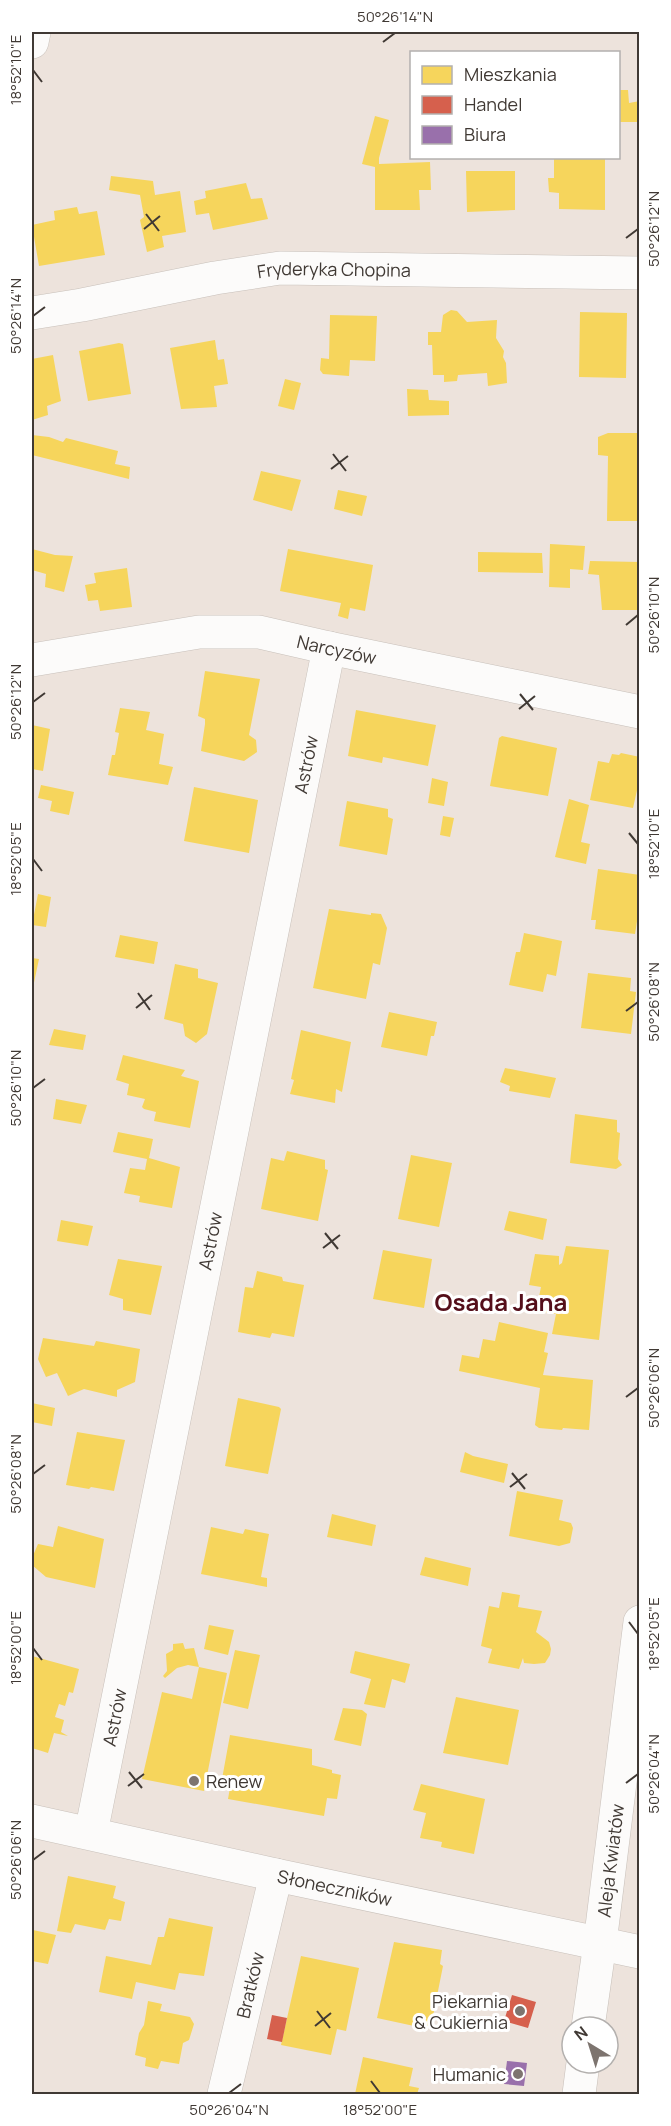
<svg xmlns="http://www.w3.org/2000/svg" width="671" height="2126" viewBox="0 0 671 2126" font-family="Manrope,sans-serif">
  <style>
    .homes { fill: #f6d55c }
    .shops { fill: #d6604d }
    .offices { fill: #9970ab }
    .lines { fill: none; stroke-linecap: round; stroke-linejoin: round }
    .street-casing { stroke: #c8c0ba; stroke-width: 34 }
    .street { stroke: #fcfbfa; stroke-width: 33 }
    .ticks { fill: none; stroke: #403934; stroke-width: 2 }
    .poi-dot { fill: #7d746f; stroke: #fff; stroke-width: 2 }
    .labels { text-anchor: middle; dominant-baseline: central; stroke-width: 6; stroke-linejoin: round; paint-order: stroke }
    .street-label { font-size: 18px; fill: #403934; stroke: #fff }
    .poi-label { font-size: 18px; fill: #403934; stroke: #fff; text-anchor: end }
    .district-label { font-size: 24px; font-weight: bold; fill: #540e1a; stroke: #fff }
    .neatline { fill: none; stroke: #403934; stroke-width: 2 }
    .ticks-label { font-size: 15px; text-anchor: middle; fill: #403934 }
  </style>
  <rect width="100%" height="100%" fill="#ede3dc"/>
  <!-- homes -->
  <path class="homes" d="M 618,90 L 628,90 L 629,103 L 640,101 L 640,122 L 618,122 Z
    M 375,116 L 389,120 L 379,158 L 379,164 L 430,162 L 431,190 L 419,190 L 420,210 L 375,210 L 375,167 L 362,164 Z
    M 605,158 L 605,210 L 559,209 L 559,193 L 549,192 L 548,178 L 554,178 L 554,159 Z
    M 466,171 L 515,171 L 515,210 L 467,212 Z
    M 111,176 L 153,181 L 155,195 L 180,191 L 186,232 L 162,236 L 164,247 L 147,252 L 140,220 L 144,217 L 140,195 L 109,190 Z
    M 246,183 L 251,199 L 262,198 L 268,219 L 213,230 L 209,213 L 196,215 L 194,201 L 206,198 L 205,191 Z
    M 77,207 L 79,214 L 97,211 L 105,255 L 39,266 L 32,225 L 55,220 L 54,211 Z
    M 451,310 L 457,311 L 467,322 L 497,320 L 496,338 L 504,351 L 503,357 L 506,363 L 507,383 L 488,386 L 487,373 L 458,375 L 457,381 L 444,382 L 444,375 L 433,375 L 432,345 L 428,345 L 428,332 L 441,332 L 443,315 Z
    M 580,312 L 627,313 L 626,378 L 579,377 Z
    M 330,315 L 377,316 L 375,361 L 350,360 L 349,376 L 323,374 L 320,370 L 321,358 L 329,359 Z
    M 215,340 L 218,360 L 224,359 L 228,384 L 214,386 L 217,407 L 181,409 L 170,348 Z
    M 119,343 L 123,344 L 131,394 L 88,401 L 79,351 Z
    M 53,355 L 61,401 L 47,406 L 48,415 L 32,420 L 32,359 Z
    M 285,379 L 301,383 L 294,410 L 278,406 Z
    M 407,389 L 428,390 L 429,400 L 449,401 L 449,415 L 408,416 Z
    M 608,433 L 640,433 L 640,521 L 607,521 L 608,456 L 598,455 L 598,437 Z
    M 32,435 L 49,437 L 63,442 L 66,438 L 118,451 L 115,464 L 130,467 L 129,479 L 32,455 Z
    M 261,471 L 301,480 L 292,511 L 253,500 Z
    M 338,490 L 367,496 L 362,516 L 334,509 Z
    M 550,544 L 585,546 L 583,570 L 570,569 L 570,588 L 549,587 Z
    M 32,549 L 55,555 L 73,556 L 64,592 L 45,587 L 46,574 L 32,570 Z
    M 288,549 L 373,565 L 365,611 L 350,608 L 348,619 L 338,616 L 341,603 L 280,591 Z
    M 478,552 L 542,553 L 543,573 L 478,572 Z
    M 590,561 L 640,562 L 640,610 L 602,610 L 599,575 L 588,574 Z
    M 127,568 L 132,607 L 100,611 L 98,600 L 88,601 L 85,585 L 96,583 L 94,573 Z
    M 205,671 L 260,679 L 249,735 L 256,740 L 257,752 L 244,761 L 201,751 L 205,724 L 205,719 L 198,716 Z
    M 120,708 L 150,712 L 146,730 L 164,734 L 159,764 L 173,767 L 168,785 L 108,775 L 112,755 L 115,755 L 119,733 L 115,732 Z
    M 356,710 L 436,725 L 428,766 L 383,757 L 382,763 L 348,756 Z
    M 32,725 L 50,729 L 43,771 L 32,769 Z
    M 502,736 L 557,748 L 548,796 L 490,786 L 499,738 Z
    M 621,753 L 640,757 L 640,777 L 633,808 L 590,800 L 598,761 L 609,763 L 612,754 L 619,755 Z
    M 432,778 L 448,782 L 444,806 L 428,803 Z
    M 41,785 L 74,792 L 69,815 L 50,811 L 52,801 L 38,798 Z
    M 194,787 L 258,800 L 249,853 L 184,841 Z
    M 569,799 L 589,805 L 581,842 L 590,844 L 586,864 L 555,857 Z
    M 347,801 L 388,809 L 388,817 L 393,819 L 387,855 L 339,846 Z
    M 443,816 L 454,818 L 450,837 L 440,835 Z
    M 598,869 L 640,875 L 640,902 L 635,934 L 595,929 L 596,920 L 591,920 Z
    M 38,894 L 51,897 L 46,927 L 32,925 Z
    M 329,909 L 371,915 L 371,913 L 381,914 L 387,928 L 380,965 L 373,963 L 366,999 L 313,988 Z
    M 524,933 L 562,941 L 556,976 L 547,974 L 543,992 L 509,985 L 516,952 L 520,952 Z
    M 120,935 L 158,942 L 154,964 L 115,957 Z
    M 32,958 L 39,959 L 32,992 Z
    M 175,964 L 198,969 L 198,978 L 218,983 L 207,1034 L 196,1043 L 185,1036 L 183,1024 L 164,1019 Z
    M 588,973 L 631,978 L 630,991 L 636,992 L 631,1034 L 581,1028 Z
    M 389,1012 L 437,1022 L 434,1036 L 431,1036 L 427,1056 L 381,1047 Z
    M 54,1029 L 86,1035 L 83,1050 L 49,1045 Z
    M 301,1030 L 351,1042 L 342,1092 L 336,1089 L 335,1103 L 290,1094 L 294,1080 L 291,1079 Z
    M 123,1055 L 185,1070 L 181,1076 L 199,1081 L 190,1128 L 154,1121 L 156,1112 L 144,1109 L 142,1107 L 145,1099 L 127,1095 L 129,1084 L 116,1080 Z
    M 505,1068 L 556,1078 L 550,1098 L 509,1091 L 510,1086 L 500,1082 Z
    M 56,1099 L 87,1105 L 81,1124 L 53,1119 Z
    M 575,1114 L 617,1120 L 617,1132 L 620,1133 L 618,1159 L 622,1165 L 616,1169 L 570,1163 Z
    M 118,1132 L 153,1139 L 149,1158 L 180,1167 L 172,1208 L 139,1202 L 140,1196 L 124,1193 L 130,1168 L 145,1170 L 147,1159 L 113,1152 Z
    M 287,1151 L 325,1160 L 325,1169 L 328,1170 L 318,1221 L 261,1209 L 271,1158 L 284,1161 Z
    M 411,1155 L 452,1163 L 439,1227 L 398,1219 Z
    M 509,1211 L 547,1219 L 543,1240 L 504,1230 Z
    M 61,1220 L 93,1226 L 88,1246 L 57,1241 Z
    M 566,1246 L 609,1250 L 599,1340 L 552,1334 L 556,1314 L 536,1311 L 541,1287 L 529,1285 L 535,1254 L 559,1256 L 559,1265 L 562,1263 Z
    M 383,1250 L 432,1259 L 424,1308 L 373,1299 Z
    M 118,1259 L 162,1266 L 151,1315 L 123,1310 L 123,1299 L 109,1295 Z
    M 257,1271 L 282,1277 L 283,1281 L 304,1285 L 294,1337 L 272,1333 L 270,1338 L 238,1332 L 245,1287 L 253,1288 Z
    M 499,1322 L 548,1333 L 544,1352 L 548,1353 L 543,1375 L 593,1380 L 589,1430 L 563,1428 L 562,1430 L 539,1428 L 535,1425 L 540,1388 L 459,1371 L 462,1355 L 479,1358 L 483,1339 L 495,1341 Z
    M 43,1338 L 94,1346 L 96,1341 L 140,1349 L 135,1382 L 117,1390 L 117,1397 L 84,1389 L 68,1396 L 57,1373 L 46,1377 L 38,1359 Z
    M 238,1398 L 279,1407 L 281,1409 L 268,1474 L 225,1466 Z
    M 32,1403 L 55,1408 L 52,1426 L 32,1422 Z
    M 77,1432 L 125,1440 L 114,1491 L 91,1487 L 89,1489 L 66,1485 Z
    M 465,1452 L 473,1456 L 508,1464 L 504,1483 L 460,1472 Z
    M 517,1491 L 563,1500 L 559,1520 L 571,1523 L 573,1528 L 570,1543 L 559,1546 L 509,1536 Z
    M 332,1514 L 376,1525 L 372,1546 L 327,1537 Z
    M 58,1526 L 104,1539 L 95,1588 L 46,1577 L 32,1565 L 32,1558 L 38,1544 L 53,1547 Z
    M 211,1527 L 243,1534 L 245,1529 L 269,1534 L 261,1577 L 267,1578 L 267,1587 L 201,1574 Z
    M 425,1557 L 471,1568 L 468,1586 L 420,1575 Z
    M 502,1592 L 520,1595 L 518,1607 L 542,1611 L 536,1632 L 549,1642 L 551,1649 L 550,1655 L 545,1663 L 534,1664 L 524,1663 L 523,1658 L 519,1669 L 488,1663 L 492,1649 L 481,1646 L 489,1606 L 499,1608 Z
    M 209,1625 L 234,1630 L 228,1655 L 204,1649 Z
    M 183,1643 L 185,1649 L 194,1648 L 199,1667 L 188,1665 L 177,1668 L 165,1678 L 163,1676 L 167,1671 L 166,1654 L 173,1650 L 173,1644 Z
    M 235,1650 L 260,1655 L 248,1709 L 223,1703 Z
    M 355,1651 L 410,1664 L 405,1683 L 392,1679 L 385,1708 L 364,1704 L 371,1679 L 350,1673 Z
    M 32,1656 L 79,1669 L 73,1693 L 69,1692 L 65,1706 L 59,1704 L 55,1717 L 64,1720 L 61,1732 L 68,1736 L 54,1733 L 48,1753 L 32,1748 Z
    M 199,1667 L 227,1673 L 204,1791 L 142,1779 L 162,1692 L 192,1699 Z
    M 456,1697 L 519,1710 L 508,1765 L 443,1753 Z
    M 343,1708 L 362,1710 L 367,1714 L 361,1746 L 334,1740 Z
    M 230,1735 L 312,1749 L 312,1765 L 332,1770 L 332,1773 L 341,1775 L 337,1799 L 327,1798 L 324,1816 L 228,1799 L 231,1782 L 222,1779 Z
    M 421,1784 L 485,1799 L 474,1854 L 441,1847 L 442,1842 L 420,1838 L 426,1813 L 413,1810 Z
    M 68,1876 L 116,1886 L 113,1898 L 125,1902 L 121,1921 L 109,1919 L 105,1930 L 75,1924 L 71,1933 L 57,1931 Z
    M 169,1918 L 213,1927 L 204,1976 L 179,1973 L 175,1990 L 136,1982 L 132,1999 L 99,1992 L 106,1956 L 151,1965 L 158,1937 L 164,1937 Z
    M 33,1930 L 56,1935 L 48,1964 L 32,1961 Z
    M 394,1942 L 442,1950 L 440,1964 L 443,1966 L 433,2016 L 429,2017 L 428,2029 L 377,2018 Z
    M 301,1956 L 359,1968 L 346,2031 L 337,2029 L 331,2055 L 281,2045 Z
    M 148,2001 L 162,2004 L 160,2011 L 190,2017 L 194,2024 L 189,2040 L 183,2043 L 179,2064 L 161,2061 L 158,2069 L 145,2066 L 146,2058 L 135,2055 L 139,2033 L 144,2025 Z
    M 363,2057 L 413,2068 L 409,2086 L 419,2088 L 417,2094 L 355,2094 Z"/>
  <!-- shops -->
  <path class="shops" d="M 512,1995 L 536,2002 L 528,2028 L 504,2021 Z
    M 272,2015 L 287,2018 L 282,2042 L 267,2039 Z"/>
  <!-- offices -->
  <path class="offices" d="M 507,2061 L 527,2063 L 524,2086 L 504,2084 Z"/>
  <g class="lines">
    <defs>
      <g id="street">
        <path d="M 32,42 L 34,32"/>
        <path id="s1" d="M 32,313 L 82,305 L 215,278 L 280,268 L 640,273"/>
        <path id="s2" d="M 32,660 L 199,632 L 259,632 L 329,648 L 640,712"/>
        <path id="s3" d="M 32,1821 L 276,1875 L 640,1952"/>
        <path id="s4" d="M 91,1833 L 329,648"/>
        <path id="s5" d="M 588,2027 L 600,1943 L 640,1622"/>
        <path id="s6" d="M 224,2094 L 276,1875"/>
        <path d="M 579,2094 L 583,2063"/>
      </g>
    </defs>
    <!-- street casing -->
    <use href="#street" class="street-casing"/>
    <!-- street -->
    <use href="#street" class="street"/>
  </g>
  <!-- ticks -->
  <path class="ticks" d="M 383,42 L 395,33M 33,70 L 42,82M 146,214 L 159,231M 144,229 L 160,216M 626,238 L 638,229M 33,316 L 45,307M 333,454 L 346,471M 331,469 L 348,456M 626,625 L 638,615M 520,694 L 533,710M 33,702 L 45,693M 519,709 L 535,696M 629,833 L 638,844M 33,859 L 42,871M 138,993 L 150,1010M 136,1008 L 152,995M 626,1011 L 638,1002M 33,1088 L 45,1079M 325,1233 L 338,1249M 323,1248 L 340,1235M 626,1397 L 638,1388M 512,1473 L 525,1489M 33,1474 L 45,1465M 510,1487 L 527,1474M 629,1622 L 638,1634M 33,1648 L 42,1660M 129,1772 L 142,1788M 626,1783 L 638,1774M 128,1786 L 144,1774M 33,1860 L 45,1851M 317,2011 L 330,2028M 315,2026 L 331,2013M 371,2081 L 380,2093M 229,2093 L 241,2084"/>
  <!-- markers -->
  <g class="poi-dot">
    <circle cx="194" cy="1781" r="6"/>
    <circle cx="520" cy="2011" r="6"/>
    <circle cx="518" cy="2074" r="6"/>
  </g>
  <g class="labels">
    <!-- street labels -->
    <g class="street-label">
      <text stroke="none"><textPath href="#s1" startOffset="306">Fryderyka Chopina</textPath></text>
      <text stroke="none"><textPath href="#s2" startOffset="309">Narcyzów</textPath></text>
      <text stroke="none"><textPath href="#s4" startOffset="1090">Astrów</textPath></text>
      <text stroke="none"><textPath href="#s4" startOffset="604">Astrów</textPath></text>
      <text stroke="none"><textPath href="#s4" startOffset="118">Astrów</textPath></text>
      <text stroke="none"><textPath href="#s5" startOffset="168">Aleja Kwiatów</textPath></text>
      <text stroke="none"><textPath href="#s3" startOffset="310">Słoneczników</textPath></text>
      <text stroke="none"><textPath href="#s6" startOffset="112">Bratków</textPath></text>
    </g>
    <!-- poi labels -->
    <g class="poi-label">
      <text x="206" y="1781" text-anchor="start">Renew</text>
      <text x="508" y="2001">Piekarnia<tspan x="508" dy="21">&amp; Cukiernia</tspan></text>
      <text x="506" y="2074">Humanic</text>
    </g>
    <!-- district labels -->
    <g class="district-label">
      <text x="501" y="1301">Osada Jana</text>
    </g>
  </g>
  <!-- border -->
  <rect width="671" height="2126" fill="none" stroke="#ffffff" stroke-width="66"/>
  <!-- legend -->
  <rect x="410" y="51" width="210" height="108" fill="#ffffff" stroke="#b3b0ae" stroke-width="1.5"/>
  <rect x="422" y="66" width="30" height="18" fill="#f6d55c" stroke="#b3b0ae" stroke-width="1.5"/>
  <text x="464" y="81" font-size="18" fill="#403934">Mieszkania</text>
  <rect x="422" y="96" width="30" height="18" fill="#d6604d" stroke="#b3b0ae" stroke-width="1.5"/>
  <text x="464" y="111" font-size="18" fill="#403934">Handel</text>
  <rect x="422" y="126" width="30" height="18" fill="#9970ab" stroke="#b3b0ae" stroke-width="1.5"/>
  <text x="464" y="141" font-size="18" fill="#403934">Biura</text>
  <!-- north arrow -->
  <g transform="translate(590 2045) rotate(322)"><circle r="28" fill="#ffffff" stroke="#b3b0ae" stroke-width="1.5"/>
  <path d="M0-4.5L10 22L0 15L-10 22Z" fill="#7d746f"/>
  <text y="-9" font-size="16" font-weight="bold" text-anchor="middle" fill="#403934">N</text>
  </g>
  <rect x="33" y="33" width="605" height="2060" class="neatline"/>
  <g class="ticks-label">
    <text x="395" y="22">50°26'14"N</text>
    <text transform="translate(16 70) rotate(-90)" y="5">18°52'10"E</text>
    <text transform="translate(654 229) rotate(-90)" y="5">50°26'12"N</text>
    <text transform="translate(16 316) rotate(-90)" y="5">50°26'14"N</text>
    <text transform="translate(654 615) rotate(-90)" y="5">50°26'10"N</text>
    <text transform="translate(16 702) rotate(-90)" y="5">50°26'12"N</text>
    <text transform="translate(654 844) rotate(-90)" y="5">18°52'10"E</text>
    <text transform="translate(16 859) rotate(-90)" y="5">18°52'05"E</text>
    <text transform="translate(654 1002) rotate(-90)" y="5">50°26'08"N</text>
    <text transform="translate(16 1088) rotate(-90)" y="5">50°26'10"N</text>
    <text transform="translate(654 1388) rotate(-90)" y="5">50°26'06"N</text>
    <text transform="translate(16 1474) rotate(-90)" y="5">50°26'08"N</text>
    <text transform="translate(654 1634) rotate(-90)" y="5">18°52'05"E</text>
    <text transform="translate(16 1648) rotate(-90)" y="5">18°52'00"E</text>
    <text transform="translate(654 1774) rotate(-90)" y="5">50°26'04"N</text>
    <text transform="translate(16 1860) rotate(-90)" y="5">50°26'06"N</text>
    <text x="229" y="2115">50°26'04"N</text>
    <text x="380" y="2115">18°52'00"E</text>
  </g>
</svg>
